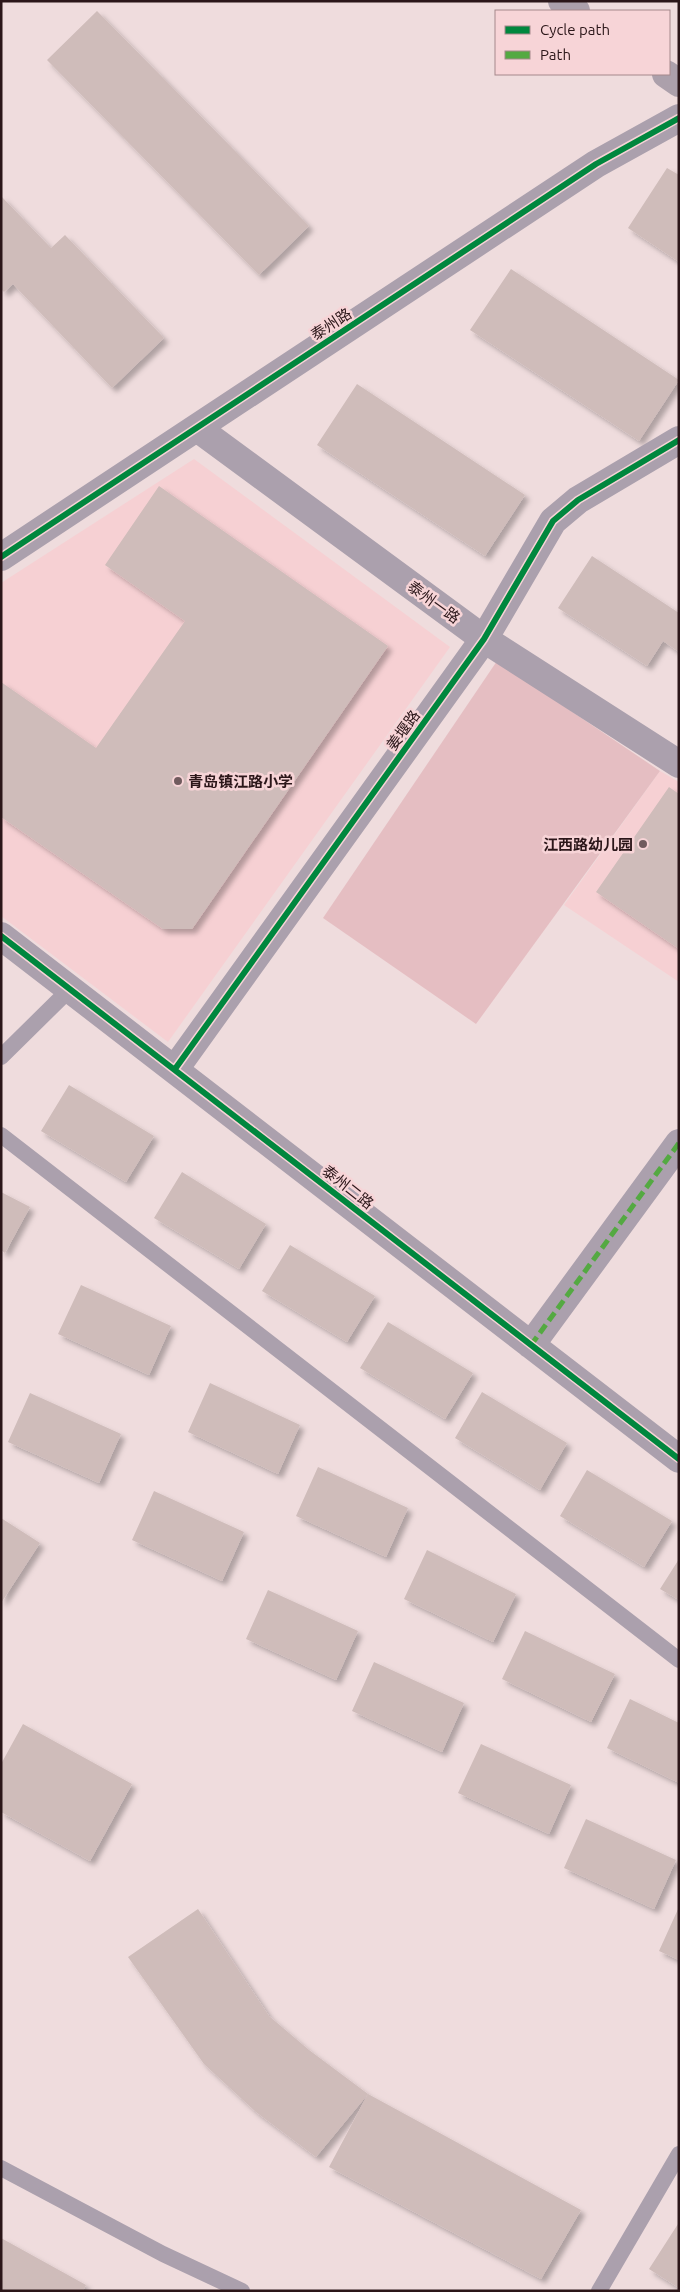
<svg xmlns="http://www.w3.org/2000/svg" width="680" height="2292" viewBox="0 0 680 2292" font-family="Ubuntu,'Noto Sans SC',sans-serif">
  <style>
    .built { fill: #f6d0d3 }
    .green { fill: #e5bec2 }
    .building { fill: #cfbcba; filter: url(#shadow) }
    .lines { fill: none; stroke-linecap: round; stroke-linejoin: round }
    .service { stroke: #aba0ad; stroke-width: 16 }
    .minor { stroke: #aba0ad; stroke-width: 28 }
    .tertiary { stroke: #aba0ad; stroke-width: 28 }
    .secondary { stroke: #aca0ab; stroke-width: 28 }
    .quiet { stroke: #54a942; stroke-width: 5; stroke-dasharray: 10 5; stroke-linecap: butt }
    .cycleway-casing { stroke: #f7d4d7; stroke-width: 9 }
    .cycleway { stroke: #00873e; stroke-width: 6 }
    .poi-dot { fill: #705b5e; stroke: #f7d4d7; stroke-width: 2 }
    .labels { text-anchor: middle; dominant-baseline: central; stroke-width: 5; stroke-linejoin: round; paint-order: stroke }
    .street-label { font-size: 15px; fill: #2b1619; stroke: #f7d4d7 }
    .poi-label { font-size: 15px; font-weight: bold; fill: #2b1619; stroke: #f7d4d7; text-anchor: start }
  </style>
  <defs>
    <filter id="shadow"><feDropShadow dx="4.5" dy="4.5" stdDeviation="2.5" flood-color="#0004"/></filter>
  </defs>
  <rect width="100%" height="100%" fill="#efdcdd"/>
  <!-- built -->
  <path class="built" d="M 194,459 L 450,647 L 168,1042 L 1,916 L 1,583 Z
    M 660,771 L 679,782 L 679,982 L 564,905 Z"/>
  <!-- green -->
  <path class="green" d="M 497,661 L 660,771 L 476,1024 L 323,918 Z"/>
  <!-- building -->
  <path class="building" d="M 97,11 L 309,226 L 259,275 L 47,60 Z
    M 667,168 L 679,175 L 679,262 L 628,228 Z
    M 1,196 L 51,248 L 65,235 L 164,338 L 112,388 L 13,284 L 4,292 L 1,289 Z
    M 511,269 L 679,380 L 639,441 L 470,330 Z
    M 357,384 L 525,495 L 485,556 L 317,445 Z
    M 159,486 L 388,646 L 192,929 L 163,929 L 1,817 L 1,682 L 96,748 L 185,621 L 105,565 Z
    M 592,556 L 679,613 L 679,652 L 663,641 L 647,666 L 558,608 Z
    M 669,787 L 679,794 L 679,949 L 596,892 Z
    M 69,1085 L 154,1136 L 126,1182 L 41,1131 Z
    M 182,1172 L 266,1224 L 239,1269 L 154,1218 Z
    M 1,1192 L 30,1207 L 5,1253 L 1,1250 Z
    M 290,1245 L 375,1296 L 347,1342 L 262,1291 Z
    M 81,1285 L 171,1326 L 149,1375 L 58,1334 Z
    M 388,1322 L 473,1373 L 445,1419 L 360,1368 Z
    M 210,1383 L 300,1425 L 278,1474 L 188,1432 Z
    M 482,1392 L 567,1443 L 540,1490 L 455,1438 Z
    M 30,1393 L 121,1434 L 99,1483 L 8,1442 Z
    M 318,1467 L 408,1508 L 386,1557 L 296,1516 Z
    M 587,1470 L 672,1521 L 644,1567 L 560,1516 Z
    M 154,1491 L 244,1532 L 222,1581 L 132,1540 Z
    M 1,1518 L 40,1543 L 1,1603 Z
    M 427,1550 L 516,1594 L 493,1642 L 404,1599 Z
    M 679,1559 L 679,1600 L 660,1589 Z
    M 268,1590 L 358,1631 L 336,1680 L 246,1639 Z
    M 525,1631 L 615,1674 L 591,1722 L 502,1679 Z
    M 374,1662 L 464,1703 L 442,1752 L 352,1711 Z
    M 630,1699 L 679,1723 L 679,1783 L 607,1748 Z
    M 23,1724 L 132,1784 L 90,1861 L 1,1812 L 1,1764 Z
    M 481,1744 L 571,1785 L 549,1834 L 458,1793 Z
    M 586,1819 L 676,1860 L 654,1909 L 564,1868 Z
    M 679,1907 L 679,1960 L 659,1951 Z
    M 198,1909 L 269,2016 L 309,2050 L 368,2094 L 316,2157 L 256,2112 L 204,2064 L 128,1957 Z
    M 368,2094 L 581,2210 L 541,2279 L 329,2167 Z
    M 678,2224 L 679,2224 L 679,2288 L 649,2269 Z
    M 1,2238 L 86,2285 L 83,2291 L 1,2291 Z"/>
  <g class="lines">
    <!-- service -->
    <path class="service" d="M 1,1057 L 70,989
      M 1,1135 L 679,1660
      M 1,2168 L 163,2254 L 242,2291
      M 599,2291 L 679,2154"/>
    <!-- minor -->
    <path class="minor" d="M 1,936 L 679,1459
      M 175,1069 L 484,639 L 553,521 L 578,500 L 679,440
      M 531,1345 L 679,1143"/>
    <!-- tertiary -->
    <path class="tertiary" d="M 197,428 L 484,639 L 679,764
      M 1,557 L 596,164 L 679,118"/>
    <!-- secondary -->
    <path class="secondary" d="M 562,1 L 576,11
      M 666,74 L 679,83"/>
    <!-- quiet -->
    <path class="quiet" d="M 531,1345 L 679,1143"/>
    <defs>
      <path id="cycleway" d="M 1,557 L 596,164 L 679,118
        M 1,936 L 679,1459
        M 175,1069 L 484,639 L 553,521 L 578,500 L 679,440"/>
    </defs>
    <!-- cycleway casing -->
    <use href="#cycleway" class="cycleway-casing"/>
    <!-- cycleway -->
    <use href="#cycleway" class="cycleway"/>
  </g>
  <!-- markers -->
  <g class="poi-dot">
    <circle cx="178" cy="781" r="5"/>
    <circle cx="643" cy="844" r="5"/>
  </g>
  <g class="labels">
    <!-- street labels -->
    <g class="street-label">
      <text transform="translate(331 324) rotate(-33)">泰州路</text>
      <text transform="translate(434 602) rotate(36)">泰州一路</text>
      <text transform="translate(403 730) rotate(-54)">姜堰路</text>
      <text transform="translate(348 1187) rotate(38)">泰州二路</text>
    </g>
    <!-- poi labels -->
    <g class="poi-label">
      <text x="188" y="781">青岛镇江路小学</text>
      <text x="633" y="844" text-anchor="end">江西路幼儿园</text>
    </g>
  </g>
  <!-- border -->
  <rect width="680" height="2292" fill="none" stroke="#2b1619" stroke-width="5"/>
  <!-- legend -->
  <rect x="495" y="10" width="175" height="65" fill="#f7d4d7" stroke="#a5888b"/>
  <rect x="505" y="26" width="25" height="8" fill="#00873e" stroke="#a5888b"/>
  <text x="540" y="35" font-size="15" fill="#2b1619">Cycle path</text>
  <rect x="505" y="51" width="25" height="8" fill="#54a942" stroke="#a5888b"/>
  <text x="540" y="60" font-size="15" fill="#2b1619">Path</text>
</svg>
